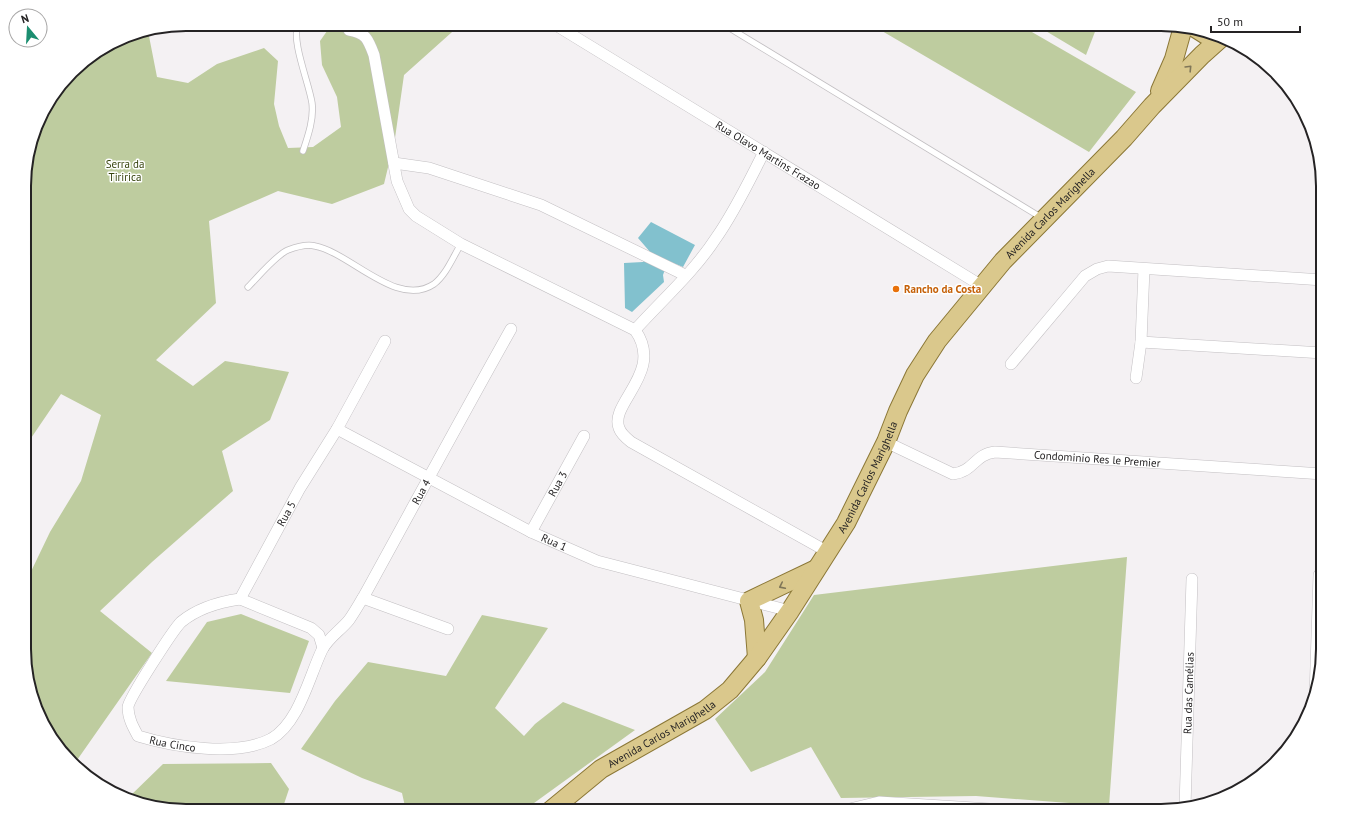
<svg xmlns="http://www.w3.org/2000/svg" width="1347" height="835" viewBox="0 0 1347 835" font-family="'PT Sans',sans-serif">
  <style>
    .green { fill: #becc9f }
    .water { fill: #82c1ce }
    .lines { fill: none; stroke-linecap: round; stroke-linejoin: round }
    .lane-casing { stroke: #c2bfc2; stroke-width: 7 }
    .street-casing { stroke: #c2bfc2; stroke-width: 12 }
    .primary-casing { stroke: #8b7736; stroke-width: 20 }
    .lane { stroke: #fff; stroke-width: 5.5 }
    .street { stroke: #fff; stroke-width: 11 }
    .primary { stroke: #dac88c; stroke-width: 18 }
    .oneway { stroke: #807658 }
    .food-dot { fill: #e8710a; stroke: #fff; stroke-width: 1.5 }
    .labels { text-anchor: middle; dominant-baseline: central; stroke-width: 3; stroke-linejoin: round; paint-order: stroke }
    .street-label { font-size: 11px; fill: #252324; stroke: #fff }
    .park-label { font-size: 11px; fill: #36430d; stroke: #fff }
    .food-label { font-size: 11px; font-weight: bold; fill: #c56008; stroke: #fff; text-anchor: start }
    .rim { fill: none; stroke: #252324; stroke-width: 2 }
  </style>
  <rect width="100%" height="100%" fill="#f4f1f3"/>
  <!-- green -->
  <path class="green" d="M 332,24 L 461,24 L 404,75 L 395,138 L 384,184 L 332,204 L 278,191 L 209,221 L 216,303 L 156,360 L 193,386 L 225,361 L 289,372 L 270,420 L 222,451 L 233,491 L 152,562 L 100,611 L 152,653 L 75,763 L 51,739 L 25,670 L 25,584 L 50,532 L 81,481 L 101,415 L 61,394 L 25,447 L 25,165 L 41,114 L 79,64 L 124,36 L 148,31 L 157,77 L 188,83 L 217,64 L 264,48 L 278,61 L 274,104 L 279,126 L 288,148 L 313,147 L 341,127 L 337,97 L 322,65 L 320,41 Z
    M 870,24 L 1018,24 L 1136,92 L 1089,152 Z
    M 1034,24 L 1098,24 L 1086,55 Z
    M 1127,557 L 1109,806 L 976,796 L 841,798 L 811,747 L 751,772 L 715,719 L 765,672 L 814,595 Z
    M 241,614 L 309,641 L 290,693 L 166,681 L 207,622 Z
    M 482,615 L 548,628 L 495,708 L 524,736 L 535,724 L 563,702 L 635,730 L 523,811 L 406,811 L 402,793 L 362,778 L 301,749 L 335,701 L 368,662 L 446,676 Z
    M 271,763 L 289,789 L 283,807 L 290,811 L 185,811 L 134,802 L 127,799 L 163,764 Z"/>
  <!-- water -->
  <path class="water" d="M 651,222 L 695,245 L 683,267 L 668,261 L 663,275 L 664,282 L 632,312 L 625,308 L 624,263 L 643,262 L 651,253 L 638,238 Z"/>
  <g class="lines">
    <defs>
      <path id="lane" d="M 298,24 C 291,41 309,83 312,103 C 314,119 308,136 303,151
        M 325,24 L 349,30
        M 723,24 L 1042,218
        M 248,287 C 258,277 276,255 288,250 C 296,247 307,244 315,246 C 351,253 397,309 434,284 C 446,275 453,257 461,244"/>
      <g id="street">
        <path id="s1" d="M 554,24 L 982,286"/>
        <path d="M 349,30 C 366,33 368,39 374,55 L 397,181 L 409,209 L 416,216 L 461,244 L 635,330 C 665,372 609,403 619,428 C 621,434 626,438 631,442 L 828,552"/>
        <path d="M 394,163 L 429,168 L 541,205 L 685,275"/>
        <path d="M 635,330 C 662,300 694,272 716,238 C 735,211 749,181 764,152"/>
        <path d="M 1141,342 L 1323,353"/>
        <path d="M 1011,364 L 1085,276 L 1097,269 L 1108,266 L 1323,280"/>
        <path d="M 1136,378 L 1141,342 L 1144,269"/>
        <path id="s2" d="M 337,429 L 531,532 L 597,561 L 790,611"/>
        <path id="s3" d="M 886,442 L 953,474 C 975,471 973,455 995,452 L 1323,474"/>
        <path id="s4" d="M 531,532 L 584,436"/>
        <path d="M 363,598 L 448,629"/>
        <path id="s5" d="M 240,599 C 219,602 198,608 181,622 C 173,630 129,698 128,707 C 128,718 133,727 138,736 C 174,747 236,757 271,739 C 299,723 309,677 322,650 C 328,638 341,630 349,620 C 354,613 359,604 364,596 C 413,507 461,418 511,329"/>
        <path id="s6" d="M 240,599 L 300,488 L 337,429 L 385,341"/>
        <path d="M 240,599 L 311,628 L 319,635 L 323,648"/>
        <path d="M 1315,697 L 1319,575"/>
        <path id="s7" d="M 1185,807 L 1192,579"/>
        <path d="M 841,811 L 879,802 L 1023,811"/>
      </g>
      <g id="primary">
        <path d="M 1195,28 L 1206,35 L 1219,37"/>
        <path d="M 1160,91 L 1174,59 L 1183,27"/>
        <path d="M 757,658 L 754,620 L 749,601 L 816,569"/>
        <path id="s8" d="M 550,811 L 601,769 L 705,710 L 730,690 L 757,658 L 790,611 L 846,523 L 886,442 L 898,411 L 915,375 L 937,341 L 1003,261 L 1124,138 L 1152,106 L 1202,55 L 1221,38"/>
      </g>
    </defs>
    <!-- lane casing -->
    <use href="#lane" class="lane-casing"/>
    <!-- street casing -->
    <use href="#street" class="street-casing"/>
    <!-- primary casing -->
    <use href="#primary" class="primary-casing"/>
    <!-- lane -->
    <use href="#lane" class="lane"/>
    <!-- street -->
    <use href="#street" class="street"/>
    <!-- primary -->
    <use href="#primary" class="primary"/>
  </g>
  <!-- one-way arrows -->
  <defs><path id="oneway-chevron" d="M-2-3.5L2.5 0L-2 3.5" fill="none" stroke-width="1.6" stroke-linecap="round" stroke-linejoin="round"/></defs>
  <g class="oneway">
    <use href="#oneway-chevron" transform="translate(1189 68) rotate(-46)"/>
    <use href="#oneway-chevron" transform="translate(782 586) rotate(154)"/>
  </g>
  <!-- markers -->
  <circle class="food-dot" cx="896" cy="289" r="4"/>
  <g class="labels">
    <!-- street labels -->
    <g class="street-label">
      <text stroke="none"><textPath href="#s1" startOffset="251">Rua Olavo Martins Frazao</textPath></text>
      <text stroke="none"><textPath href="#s8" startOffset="796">Avenida Carlos Marighella</textPath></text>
      <text stroke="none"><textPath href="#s3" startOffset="225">Condominio Res le Premier</textPath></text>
      <text stroke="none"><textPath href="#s8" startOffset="472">Avenida Carlos Marighella</textPath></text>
      <text stroke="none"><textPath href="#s4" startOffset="55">Rua 3</textPath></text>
      <text stroke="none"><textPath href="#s5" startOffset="623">Rua 4</textPath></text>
      <text stroke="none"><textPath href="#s6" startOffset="97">Rua 5</textPath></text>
      <text stroke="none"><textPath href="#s2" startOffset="245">Rua 1</textPath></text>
      <text stroke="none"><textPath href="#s7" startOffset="114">Rua das Camélias</textPath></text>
      <text stroke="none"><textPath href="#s8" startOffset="136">Avenida Carlos Marighella</textPath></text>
      <text stroke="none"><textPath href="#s5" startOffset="231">Rua Cinco</textPath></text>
    </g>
    <!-- park labels -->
    <g class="park-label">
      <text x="125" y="164">Serra da<tspan x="125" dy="13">Tiririca</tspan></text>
    </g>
    <!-- food labels -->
    <g class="food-label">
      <text x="904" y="289">Rancho da Costa</text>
    </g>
  </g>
  <!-- crop -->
  <path d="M0 0H1347V835H0ZM186 31H1161A155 155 0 0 1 1316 186V649A155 155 0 0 1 1161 804H186A155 155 0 0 1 31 649V186A155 155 0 0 1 186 31Z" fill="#fff" fill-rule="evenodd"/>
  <path class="rim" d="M186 31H1161A155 155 0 0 1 1316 186V649A155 155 0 0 1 1161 804H186A155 155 0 0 1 31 649V186A155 155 0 0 1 186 31Z"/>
  <!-- north arrow -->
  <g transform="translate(28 28) rotate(342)"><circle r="19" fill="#ffffff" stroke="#a8a7a7"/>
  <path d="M0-3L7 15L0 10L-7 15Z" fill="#1b8e70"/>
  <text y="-6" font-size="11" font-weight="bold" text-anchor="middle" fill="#252324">N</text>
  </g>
  <!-- scale -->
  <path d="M1211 26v6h89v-6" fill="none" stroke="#252324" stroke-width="2"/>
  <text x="1217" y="26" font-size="12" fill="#252324" stroke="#ffffff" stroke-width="3" paint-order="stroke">50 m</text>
</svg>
